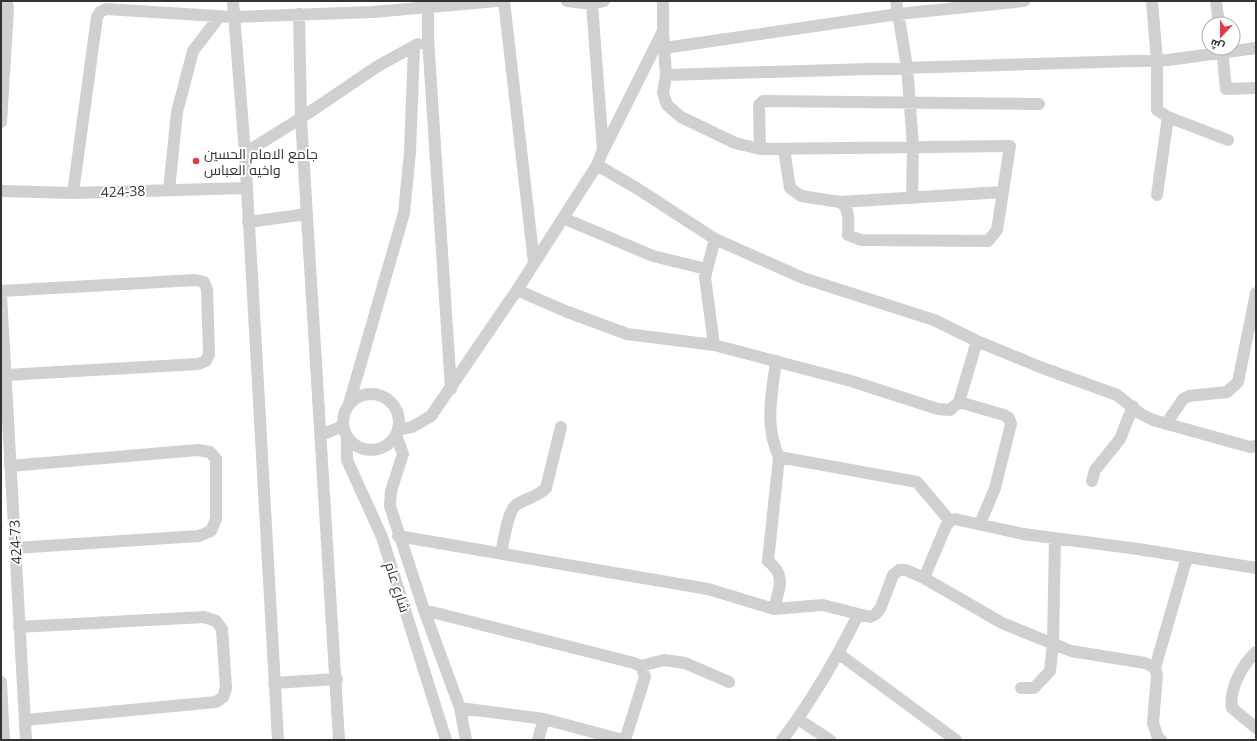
<svg xmlns="http://www.w3.org/2000/svg" width="1257" height="741" viewBox="0 0 1257 741" font-family="'Open Sans',Cairo,sans-serif">
  <style>
    .lines { fill: none; stroke-linecap: round; stroke-linejoin: round }
    .minor { stroke: #d0d0d0; stroke-width: 12 }
    .poi-dot { fill: #e63946; stroke: #fff; stroke-width: 1.5 }
    .labels { text-anchor: middle; dominant-baseline: central; stroke-width: 4; stroke-linejoin: round; paint-order: stroke }
    .poi-label { font-size: 14px; fill: #333; stroke: #fff; text-anchor: start }
    .street-label { font-size: 14px; fill: #333; stroke: #fff }
  </style>
  <rect width="100%" height="100%" fill="#fff"/>
  <g class="lines">
    <!-- minor -->
    <path class="minor" d="M 233,1 L 245,153 L 278,740
      M 504,1 L 534,263
      M 567,1 L 592,4 L 604,1
      M 663,1 L 663,31 L 666,75 L 663,93 L 667,105 L 681,117 L 735,143 L 760,149 L 1010,146 L 997,230 L 988,241 L 861,240 L 848,235 C 848,224 851,209 840,202 L 801,196 L 790,188 L 784,149
      M 896,1 L 907,67 L 913,146 L 912,198
      M 1152,1 L 1157,61 L 1157,110 L 1168,117 L 1228,140
      M 1216,1 L 1219,24
      M 428,8 L 428,39 L 451,389
      M 299,14 L 301,118 L 339,740
      M 664,48 L 898,14 L 1024,1
      M 1222,48 L 1226,89 L 1256,88
      M 666,75 L 1168,60 L 1256,48
      M 1,122 L 8,9 L 7,2 L 4,1
      M 604,149 L 663,31
      M 760,149 L 759,105 L 763,101 L 1039,104
      M 245,153 L 301,118 L 378,66 L 418,44
      M 597,165 L 638,189 L 715,239 L 803,278 L 934,320 L 977,341 L 1040,367 L 1117,395 L 1141,414 L 1153,420 L 1250,447 L 1256,446
      M 169,190 L 177,112 L 193,51 L 219,17
      M 1,191 L 73,193 L 246,188
      M 73,193 L 97,17 L 100,12 L 106,9 L 233,17 L 373,12 L 497,1
      M 1157,195 L 1168,117
      M 840,202 L 1003,192
      M 563,218 L 653,256 L 706,269
      M 248,222 L 307,214
      M 517,290 L 565,311 L 627,334 L 714,345 L 851,381 L 938,409 L 950,410 L 959,402 L 977,341
      M 1,291 L 195,280 L 204,282 L 207,289 L 209,354 L 206,361 L 198,364 L 6,375
      M 1,296 L 26,740
      M 714,345 L 705,277 L 715,239
      M343 422a28 28 0 1 1 56 0a28 28 0 1 1-56 0Z
      M 959,402 L 1004,415 L 1009,418 L 1011,424 L 995,488 L 980,524
      M 349,404 L 404,213 L 410,152 L 414,47
      M 1166,424 L 1183,399 L 1189,396 L 1227,392 L 1238,382 L 1256,293
      M 398,430 L 412,427 L 431,416 L 517,290 L 597,165 L 603,150 L 592,4
      M 321,435 L 343,426
      M 396,435 L 403,454 L 391,491 L 390,506 L 424,610 L 460,708 L 466,740
      M 347,437 L 347,460 L 382,537 L 446,740
      M 779,457 L 917,482 L 950,521
      M 10,466 L 198,450 L 210,452 L 216,459 L 216,519 L 211,531 L 199,536 L 15,548
      M 1092,481 L 1095,470 L 1120,439 L 1133,406
      M 398,536 L 708,589 L 774,609 L 823,605 L 870,617 L 876,614 L 881,607 L 893,575 L 899,570 L 906,570 L 924,578 L 1002,623 L 1071,651 L 1145,663 L 1155,668 L 1157,675 L 1153,723 L 1158,738 L 1161,740
      M 501,553 C 504,542 507,512 516,505 C 526,498 538,497 546,488 L 561,427
      M 924,578 L 946,526 L 950,521 L 955,519 L 1023,534 L 1138,549 L 1256,568
      M 774,609 C 779,588 787,576 768,561 L 779,457 C 764,425 772,394 776,361
      M 424,610 L 634,663 L 641,666 L 664,660 L 685,663 L 729,682
      M 19,627 L 204,617 L 216,621 L 222,629 L 226,688 L 223,697 L 216,702 L 25,720
      M 1256,652 C 1242,665 1229,689 1232,708 L 1256,728
      M 839,654 L 956,740
      M 1155,668 L 1187,557
      M 1,682 L 4,740
      M 274,683 L 337,679
      M 1021,688 L 1034,688 L 1050,671 L 1053,643 L 1055,538
      M 460,708 L 544,719 L 623,740
      M 798,719 L 830,740
      M 538,740 L 544,719
      M 625,740 L 645,677 L 641,666
      M 782,740 C 812,701 836,659 858,615"/>
  </g>
  <!-- markers -->
  <circle class="poi-dot" cx="196" cy="161" r="4"/>
  <g class="labels">
    <!-- poi labels -->
    <g class="poi-label">
      <text x="204" y="153">جامع الامام الحسين<tspan x="204" dy="16">واخيه العباس</tspan></text>
    </g>
    <!-- street labels -->
    <g class="street-label">
      <text transform="translate(123 191) rotate(-2)">424-38</text>
      <text transform="translate(15 542) rotate(-93)">424-73</text>
      <text transform="translate(398 587) rotate(72)">شارع عام</text>
    </g>
  </g>
  <!-- border -->
  <rect width="1257" height="741" fill="none" stroke="#333333" stroke-width="4"/>
  <!-- north arrow -->
  <g transform="translate(1221 36) rotate(202)"><circle r="19" fill="#ffffff" stroke="#adadad"/>
  <path d="M0-3L7 15L0 10L-7 15Z" fill="#e63946"/>
  <text y="-6" font-size="11" font-weight="bold" text-anchor="middle" fill="#333333">ش</text>
  </g>
</svg>
